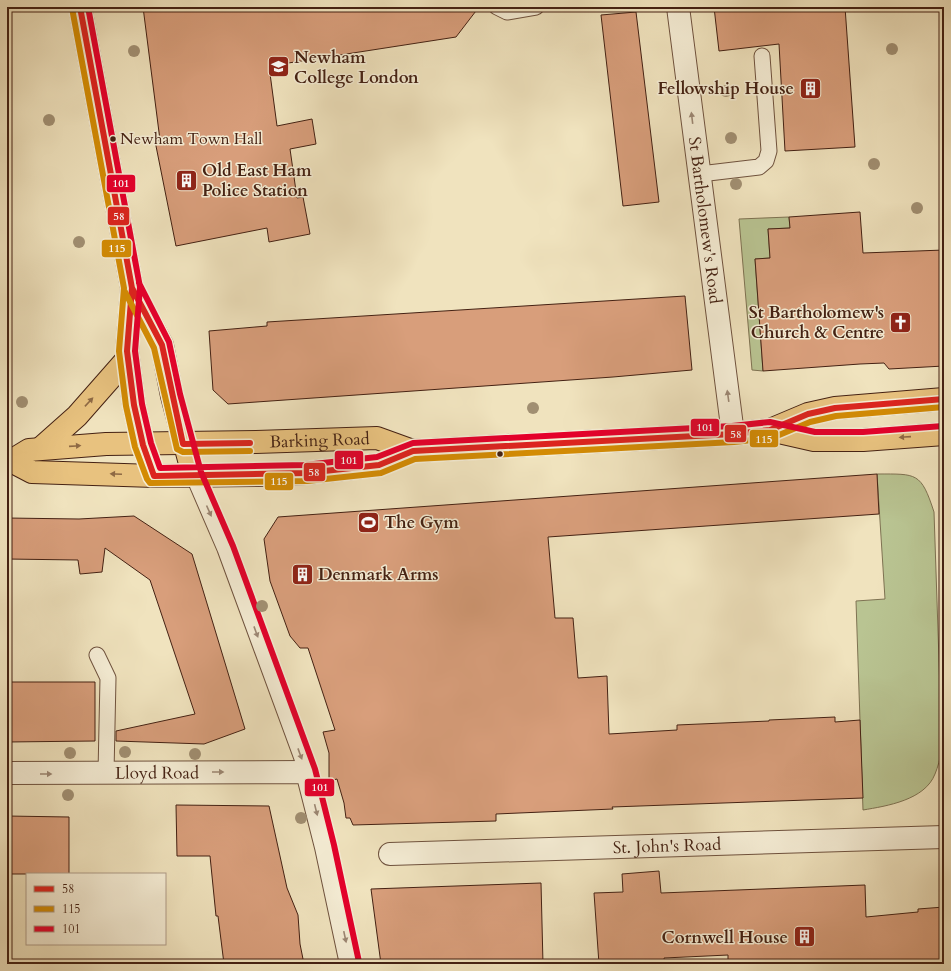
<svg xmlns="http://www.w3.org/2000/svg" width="951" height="971" viewBox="0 0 951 971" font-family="Cardo,serif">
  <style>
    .green { fill: #b9c492; stroke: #7e7252 }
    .building { fill: #d89e7b; stroke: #442113 }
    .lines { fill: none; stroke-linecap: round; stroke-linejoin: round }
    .lane-casing { stroke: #6f523e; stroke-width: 17 }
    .street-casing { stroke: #6f523e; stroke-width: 24 }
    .primary-casing { stroke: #442113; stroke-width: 24 }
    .lane { stroke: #f5edd5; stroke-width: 15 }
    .street { stroke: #f5edd5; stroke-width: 22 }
    .primary { stroke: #e8c27f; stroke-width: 22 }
    .bus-1-casing { stroke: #f5edd5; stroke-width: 9 }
    .bus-2-casing { stroke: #f5edd5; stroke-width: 9 }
    .bus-3-casing { stroke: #f5edd5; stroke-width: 9 }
    .bus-1 { stroke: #dc241f; stroke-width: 6 }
    .bus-2 { stroke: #d38b04; stroke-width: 6 }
    .bus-3 { stroke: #e4002b; stroke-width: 6 }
    .tree { fill: #a18f72 }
    .oneway { fill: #9c8774 }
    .oneway2 { fill: #8e6944 }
    .bus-dot { fill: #442113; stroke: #f5edd5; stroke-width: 1.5 }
    .labels { text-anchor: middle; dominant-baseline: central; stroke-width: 3; stroke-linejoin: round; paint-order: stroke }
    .bus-label { font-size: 16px; fill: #442113; stroke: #f5edd5; text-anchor: start }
    .poi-label { font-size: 17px; font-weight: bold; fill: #442113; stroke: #f5edd5; text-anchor: start }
    .street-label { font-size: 17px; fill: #442113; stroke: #f5edd5 }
    .line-badge { stroke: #f5edd5; stroke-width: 1.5 }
    .badge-label { font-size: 11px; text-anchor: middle; font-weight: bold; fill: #fff }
  </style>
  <rect width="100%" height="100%" fill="#f0e3be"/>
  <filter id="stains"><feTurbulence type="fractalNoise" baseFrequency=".005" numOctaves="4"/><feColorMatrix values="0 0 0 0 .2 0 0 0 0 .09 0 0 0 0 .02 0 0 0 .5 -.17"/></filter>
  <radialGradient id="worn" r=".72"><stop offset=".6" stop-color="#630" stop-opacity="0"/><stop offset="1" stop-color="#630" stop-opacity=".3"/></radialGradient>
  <!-- green -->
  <path class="green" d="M 789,217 L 790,228 L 768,229 L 770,258 L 755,259 L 763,371 L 752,370 L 739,219 Z
    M 877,474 C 917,474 921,472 934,512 L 942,750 C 940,758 938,767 935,774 C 925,800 887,806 863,810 L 856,601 L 885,599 Z"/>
  <!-- building -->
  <path class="building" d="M 143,7 L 479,7 L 456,37 L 269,66 L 277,126 L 312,119 L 316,144 L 290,149 L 297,198 L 303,197 L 310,234 L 269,242 L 267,228 L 176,246 L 155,141 L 160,140 Z
    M 714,7 L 845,7 L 855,147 L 785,151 L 779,44 L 719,51 Z
    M 636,12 L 659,202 L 623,206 L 601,15 Z
    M 860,212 L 863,253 L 944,250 L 944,366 L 889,369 L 884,363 L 860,364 L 763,371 L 755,259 L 770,258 L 768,229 L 790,228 L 789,217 Z
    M 685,296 L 692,370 L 613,377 L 228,404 L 213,390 L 209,331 L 267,326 L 267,322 Z
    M 877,474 L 879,514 L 548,537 L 555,618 L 573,618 L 578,678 L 607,676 L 609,734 L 677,730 L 677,725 L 769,721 L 769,720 L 835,717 L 835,722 L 860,720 L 863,798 L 612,807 L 613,809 L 496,814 L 496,821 L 353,825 L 350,818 L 346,818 L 344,803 L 337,779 L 329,781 L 329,753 L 323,732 L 335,730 L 308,648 L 300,648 L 290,636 L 270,581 L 264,539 L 278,517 Z
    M 134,516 L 192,554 L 245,729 L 204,744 L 116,741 L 116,731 L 195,714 L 150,580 L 105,548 L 102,572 L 80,574 L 78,560 L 7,559 L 7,518 L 79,519 Z
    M 7,682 L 95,682 L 95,741 L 7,742 Z
    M 176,805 L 269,806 L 287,888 L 298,915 L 300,944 L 304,964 L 224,964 L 218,916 L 216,916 L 210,856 L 177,856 Z
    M 7,816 L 69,817 L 69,874 L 7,874 Z
    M 659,871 L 661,893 L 865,885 L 866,917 L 918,912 L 918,909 L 944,907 L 944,964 L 728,964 L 728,955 L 664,958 L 665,964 L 599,964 L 594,893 L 623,892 L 622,874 Z
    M 541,883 L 543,964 L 381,964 L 371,889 Z"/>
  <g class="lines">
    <defs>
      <path id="lane" d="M 497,7 L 507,12 L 536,7
        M 700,174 L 759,167 L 766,161 L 769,151 L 762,56
        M 193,475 L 225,549 L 307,772
        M 97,655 L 108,678 L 106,773"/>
      <g id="street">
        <path id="s1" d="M 678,7 L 733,434"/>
        <path id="s2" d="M 7,773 L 307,772 L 326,847 L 351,964"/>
        <path id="s3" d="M 390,854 L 944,837"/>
      </g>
      <g id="primary">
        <path d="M 80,7 L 132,288 L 127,351 L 134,405 L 143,445 L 154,476"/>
        <path d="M 132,288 L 162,345 L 172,396 L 193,475"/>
        <path d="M 770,430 L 814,440 L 863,440 L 944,434"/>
        <path d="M 41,448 L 77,416 L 128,358"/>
        <path d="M 7,461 L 11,461 L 32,472 L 154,476 L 258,475 L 306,473 L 379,465 L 413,451 L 733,434 L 770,430 L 808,414 L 835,408 L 944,399"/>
        <path id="s4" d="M 11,461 L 29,450 L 106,444 L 256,442 L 377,438 L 413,451"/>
      </g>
    </defs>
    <!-- lane casing -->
    <use href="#lane" class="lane-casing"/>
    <!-- street casing -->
    <use href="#street" class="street-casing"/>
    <!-- primary casing -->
    <use href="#primary" class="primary-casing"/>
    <!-- lane -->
    <use href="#lane" class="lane"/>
    <!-- street -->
    <use href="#street" class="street"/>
    <!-- primary -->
    <use href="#primary" class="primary"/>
    <defs>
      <path id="bus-1" d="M 80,7 L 132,288 L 127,351 L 134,405 L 143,445 L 154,476 L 306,473 L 379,465 L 413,451 L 733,434 L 770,430 L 808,414 L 835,408 L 944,399
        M 132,288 L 162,345 L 183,444 L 250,443"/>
      <path id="bus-2" d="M 72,8 L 124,288 L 119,351 L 126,406 L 135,447 L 147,479 L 150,483 L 307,481 L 381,473 L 415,459 L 734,442 L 772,438 L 810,422 L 836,416 L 944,407
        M 125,292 L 154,348 L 177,449 L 183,452 L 250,451"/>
      <path id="bus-3" d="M 88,7 L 140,287 L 135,351 L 142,404 L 151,443 L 160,468 L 305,465 L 377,457 L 413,443 L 732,426 L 770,422 L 815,432 L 863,432 L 943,426
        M 139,283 L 169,342 L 180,394 L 201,472 L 233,546 L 315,769 L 334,845 L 359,962"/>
    </defs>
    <!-- bus-1 casing -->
    <use href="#bus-1" class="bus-1-casing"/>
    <!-- bus-2 casing -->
    <use href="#bus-2" class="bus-2-casing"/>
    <!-- bus-3 casing -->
    <use href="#bus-3" class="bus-3-casing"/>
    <!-- bus-1 -->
    <use href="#bus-1" class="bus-1"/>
    <!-- bus-2 -->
    <use href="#bus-2" class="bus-2"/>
    <!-- bus-3 -->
    <use href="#bus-3" class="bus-3"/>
  </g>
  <!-- trees -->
  <g class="tree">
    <circle cx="892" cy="49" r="6"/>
    <circle cx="134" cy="51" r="6"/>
    <circle cx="726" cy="91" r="6"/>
    <circle cx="49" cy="120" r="6"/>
    <circle cx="731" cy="138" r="6"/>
    <circle cx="874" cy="164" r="6"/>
    <circle cx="736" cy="184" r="6"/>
    <circle cx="917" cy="208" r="6"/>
    <circle cx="79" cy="242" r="6"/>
    <circle cx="22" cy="402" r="6"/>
    <circle cx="533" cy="408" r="6"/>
    <circle cx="262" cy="606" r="6"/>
    <circle cx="125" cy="752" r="6"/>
    <circle cx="70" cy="753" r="6"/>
    <circle cx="195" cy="754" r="6"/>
    <circle cx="68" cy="795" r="6"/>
    <circle cx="301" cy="818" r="6"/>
  </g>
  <!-- one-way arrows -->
  <defs><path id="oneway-solid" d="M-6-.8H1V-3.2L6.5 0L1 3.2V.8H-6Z"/></defs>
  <g class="oneway">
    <use href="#oneway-solid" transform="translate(692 118) rotate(-97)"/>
    <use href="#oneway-solid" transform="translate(728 396) rotate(-98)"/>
    <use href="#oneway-solid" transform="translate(209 511) rotate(66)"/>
    <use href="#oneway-solid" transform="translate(256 632) rotate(70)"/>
    <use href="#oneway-solid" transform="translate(300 754) rotate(70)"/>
    <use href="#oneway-solid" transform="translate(218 772)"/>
    <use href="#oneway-solid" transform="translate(46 774)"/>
    <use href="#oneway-solid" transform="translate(316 810) rotate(76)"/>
    <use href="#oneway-solid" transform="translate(345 937) rotate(78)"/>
  </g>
  <g class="oneway2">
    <use href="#oneway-solid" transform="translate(89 402) rotate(-47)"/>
    <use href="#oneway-solid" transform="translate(905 437) rotate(176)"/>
    <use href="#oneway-solid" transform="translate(75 446) rotate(-4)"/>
    <use href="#oneway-solid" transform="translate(116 474) rotate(-177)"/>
  </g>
  <!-- icons -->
  <defs>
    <symbol id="university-square" viewBox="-11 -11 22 22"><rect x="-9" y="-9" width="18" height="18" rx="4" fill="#8f2418" stroke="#f5edd5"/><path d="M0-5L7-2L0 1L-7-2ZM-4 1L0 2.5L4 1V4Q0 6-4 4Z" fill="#fff"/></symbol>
    <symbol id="building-square" viewBox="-11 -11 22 22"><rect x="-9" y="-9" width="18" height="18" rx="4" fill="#8f2418" stroke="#f5edd5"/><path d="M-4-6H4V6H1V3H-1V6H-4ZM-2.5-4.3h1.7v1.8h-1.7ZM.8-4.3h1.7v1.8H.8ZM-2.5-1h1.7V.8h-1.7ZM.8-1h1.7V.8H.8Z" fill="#fff"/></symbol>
    <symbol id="church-square" viewBox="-11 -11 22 22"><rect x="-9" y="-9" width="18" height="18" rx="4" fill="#8f2418" stroke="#f5edd5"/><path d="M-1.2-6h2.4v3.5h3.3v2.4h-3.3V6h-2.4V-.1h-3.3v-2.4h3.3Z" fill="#fff"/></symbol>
    <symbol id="stadium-square" viewBox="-11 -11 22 22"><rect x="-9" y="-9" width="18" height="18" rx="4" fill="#8f2418" stroke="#f5edd5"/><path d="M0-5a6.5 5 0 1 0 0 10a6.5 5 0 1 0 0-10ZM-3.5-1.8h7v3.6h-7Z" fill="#fff"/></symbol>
  </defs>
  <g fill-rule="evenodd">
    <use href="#university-square" x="266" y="54" width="25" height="25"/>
    <use href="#building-square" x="798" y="76" width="25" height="25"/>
    <use href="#building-square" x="174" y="168" width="25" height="25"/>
    <use href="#church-square" x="888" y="310" width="25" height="25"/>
    <use href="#stadium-square" x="356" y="510" width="25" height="25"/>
    <use href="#building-square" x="290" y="562" width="25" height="25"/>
    <use href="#building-square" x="792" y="924" width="25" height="25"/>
  </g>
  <!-- markers -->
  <g class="bus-dot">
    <circle cx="113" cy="139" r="3.5"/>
    <circle cx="500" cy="454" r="3.5"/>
  </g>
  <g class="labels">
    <!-- bus labels -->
    <g class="bus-label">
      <text x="120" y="139">Newham Town Hall</text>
    </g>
    <!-- poi labels -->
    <g class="poi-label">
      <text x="294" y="57">Newham<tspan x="294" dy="20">College London</tspan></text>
      <text x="794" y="88" text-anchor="end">Fellowship House</text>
      <text x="202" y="170">Old East Ham<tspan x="202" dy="20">Police Station</tspan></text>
      <text x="884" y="312" text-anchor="end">St Bartholomew's<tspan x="884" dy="20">Church &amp; Centre</tspan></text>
      <text x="384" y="522">The Gym</text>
      <text x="318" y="574">Denmark Arms</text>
      <text x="788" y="937" text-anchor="end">Cornwell House</text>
    </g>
    <!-- street labels -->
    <g class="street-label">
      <text stroke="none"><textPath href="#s1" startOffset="215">St Bartholomew's Road</textPath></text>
      <text stroke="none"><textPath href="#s4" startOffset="312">Barking Road</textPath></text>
      <text stroke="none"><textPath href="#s2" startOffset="150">Lloyd Road</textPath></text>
      <text stroke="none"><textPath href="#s3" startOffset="277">St. John's Road</textPath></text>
    </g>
  </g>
  <g class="line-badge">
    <rect x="106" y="174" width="30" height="19" rx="4" fill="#e4002b"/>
    <rect x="107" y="206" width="23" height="20" rx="4" fill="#dc241f"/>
    <rect x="101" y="239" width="31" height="19" rx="4" fill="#d38b04"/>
    <rect x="690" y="418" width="30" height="19" rx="4" fill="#e4002b"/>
    <rect x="724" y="424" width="23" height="19" rx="4" fill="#dc241f"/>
    <rect x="749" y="429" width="30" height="19" rx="4" fill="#d38b04"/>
    <rect x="334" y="450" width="30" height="20" rx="4" fill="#e4002b"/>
    <rect x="303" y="462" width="23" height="20" rx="4" fill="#dc241f"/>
    <rect x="264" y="472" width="30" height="19" rx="4" fill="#d38b04"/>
    <rect x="304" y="778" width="31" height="19" rx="4" fill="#e4002b"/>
  </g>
  <g class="badge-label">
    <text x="121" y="187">101</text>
    <text x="119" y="220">58</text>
    <text x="117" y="252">115</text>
    <text x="705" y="431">101</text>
    <text x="736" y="438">58</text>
    <text x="764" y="443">115</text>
    <text x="349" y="464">101</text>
    <text x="314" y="476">58</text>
    <text x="279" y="485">115</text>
    <text x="320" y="791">101</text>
  </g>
  <!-- margin -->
  <rect width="951" height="971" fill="none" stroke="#f0e3be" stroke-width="24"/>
  <rect x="8" y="8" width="935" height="955" fill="none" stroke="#442113" stroke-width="2"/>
  <rect x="12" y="12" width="927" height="947" fill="none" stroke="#442113"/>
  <!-- legend -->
  <rect x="26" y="873" width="140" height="72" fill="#f5edd5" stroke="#ae9b87"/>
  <rect x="34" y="886" width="20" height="6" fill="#dc241f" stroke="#ae9b87"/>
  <text x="62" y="893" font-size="12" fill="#442113">58</text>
  <rect x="34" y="906" width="20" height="6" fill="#d38b04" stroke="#ae9b87"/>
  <text x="62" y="913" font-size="12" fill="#442113">115</text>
  <rect x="34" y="926" width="20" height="6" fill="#e4002b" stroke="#ae9b87"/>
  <text x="62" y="933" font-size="12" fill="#442113">101</text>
  <rect width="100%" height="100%" filter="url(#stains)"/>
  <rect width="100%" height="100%" fill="url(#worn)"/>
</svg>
